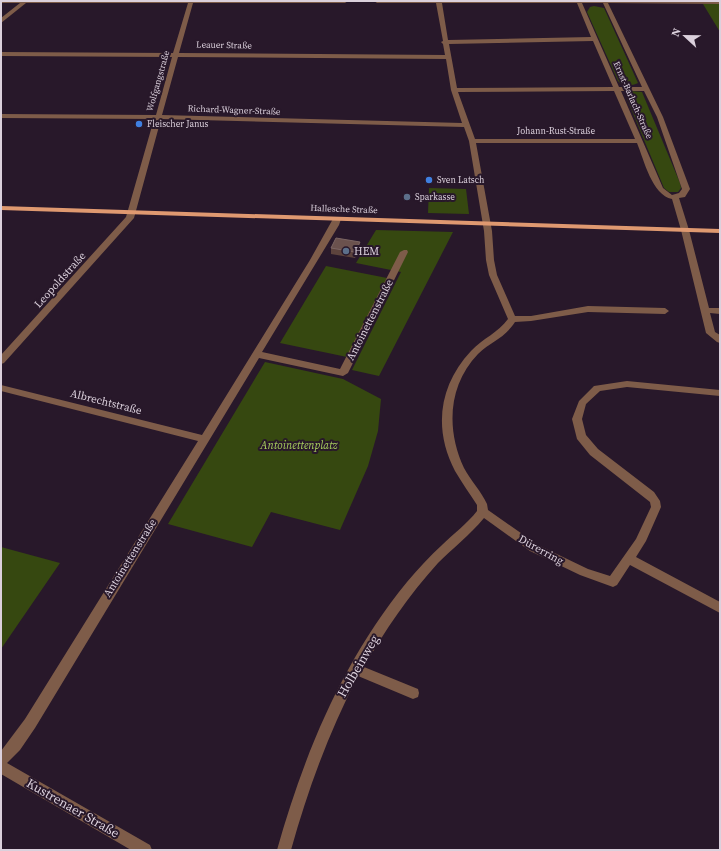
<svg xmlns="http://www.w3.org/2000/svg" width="721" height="851" viewBox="0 0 721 851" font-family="'Source Serif 4',serif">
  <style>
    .green { fill: #364810 }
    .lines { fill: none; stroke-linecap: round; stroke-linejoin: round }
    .minor { fill: #7e5c49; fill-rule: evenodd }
    .major { fill: #df9970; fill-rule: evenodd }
    .wall { fill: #5d433d }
    .shaded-wall { fill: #422b2e }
    .building { fill: #6b524e; stroke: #7c6664 }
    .shop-dot { fill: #3f7fe0; stroke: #28182a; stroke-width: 1.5 }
    .service-dot { fill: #5c6f8a; stroke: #28182a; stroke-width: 1.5 }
    .labels { text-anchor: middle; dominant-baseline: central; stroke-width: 4; stroke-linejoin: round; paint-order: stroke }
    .far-street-label { font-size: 9px; fill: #dbd0dc; stroke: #28182a }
    .far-poi-label { font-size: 9px; fill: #dbd0dc; stroke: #28182a; text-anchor: start }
    .poi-label { font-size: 11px; fill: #dbd0dc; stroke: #28182a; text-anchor: start }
    .street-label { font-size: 11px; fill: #dbd0dc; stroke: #28182a }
    .park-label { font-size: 11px; font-style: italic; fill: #a8d05e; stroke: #28182a }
    .near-street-label { font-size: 13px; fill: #dbd0dc; stroke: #28182a }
  </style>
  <rect width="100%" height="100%" fill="#28182a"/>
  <!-- green -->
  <path class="green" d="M 703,4 L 720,4 L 720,32 Z
    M 594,6 L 604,8 L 638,83 C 632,86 622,87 618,81 L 587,12 L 590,7 Z
    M 630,91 L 642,92 L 680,183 L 681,188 L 678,192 L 669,192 L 664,188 L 627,99 L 626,94 Z
    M 429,188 L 466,189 L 469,214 L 428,213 Z
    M 376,230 L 453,232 L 379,376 L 352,370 L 401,272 L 356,263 Z
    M 326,266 L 387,278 L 347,357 L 280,343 Z
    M 265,362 L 343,379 L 381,399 L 378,431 L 368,466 L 340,530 L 271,512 L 252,547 L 168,524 Z
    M 1,547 L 60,563 L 1,649 Z"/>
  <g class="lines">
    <!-- minor -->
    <path class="minor" d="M 1,1 L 348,1 L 345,3 L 193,3 L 179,53 L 445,55 L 443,44 L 441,42 L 443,41 L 436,3 L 377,3 L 374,1 L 720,1 L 720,4 L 608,3 L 663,117 L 690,189 L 685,197 L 679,198 L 689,230 L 709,308 L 720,308 L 720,314 L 710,313 L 715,332 L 720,335 L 720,343 L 717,342 L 706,333 L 681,230 L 672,199 C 652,195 644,160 637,143 L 476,143 L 492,231 L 494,260 L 497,275 L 515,316 L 531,316 L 588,306 L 665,308 L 669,311 L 665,314 L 588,312 L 531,321 L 515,322 C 504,339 491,341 478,354 C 448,385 446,430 464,468 C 471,481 481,491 487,504 L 488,510 L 538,545 L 588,569 L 610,576 L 636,539 L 651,507 L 650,502 L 590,455 L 577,439 L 572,419 L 579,401 L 594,386 L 627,381 L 720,390 L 720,396 L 627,387 L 600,391 L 586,404 L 582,419 L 586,435 L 598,449 L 654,492 L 660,501 L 661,507 L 646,541 L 636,557 L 720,602 L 720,613 L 630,565 L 617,585 L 613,587 L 580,575 L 530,551 L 484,518 C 470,535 453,548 438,563 C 409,595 385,630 364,667 L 418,689 L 419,693 L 418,697 L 413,699 L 358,676 C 329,732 308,789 291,850 L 277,850 C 304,754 343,660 407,582 C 418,569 430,556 442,545 C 454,533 467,524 477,511 L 477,505 C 470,494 462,483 455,471 C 433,429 439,385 471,351 C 483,338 498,333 508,319 L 489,275 L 486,260 L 484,231 L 469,141 L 464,127 L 161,119 L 134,218 L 4,363 L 1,364 L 1,355 L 126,217 L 154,119 L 1,118 L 1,114 L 156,115 L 172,57 L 1,56 L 1,52 L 173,53 L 188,3 L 26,3 L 1,23 L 1,18 L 20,3 L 1,3 ZM 442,3 L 577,3 L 591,37 L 448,40 ZM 582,3 L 603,3 L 642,87 L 619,87 ZM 593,41 L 613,87 L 457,88 L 449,44 ZM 178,57 L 446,59 L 451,90 L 462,123 L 162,115 ZM 614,91 L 635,139 L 475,139 L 458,92 ZM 621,91 L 644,91 L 657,117 L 682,189 L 679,193 L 672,195 L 663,188 Z
      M 334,217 L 337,217 L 341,219 L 339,225 L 262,352 L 340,369 L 400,252 L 404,250 L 407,250 L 408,252 L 348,373 L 343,376 L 259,358 L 35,728 L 20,750 L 7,763 L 150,845 L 152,850 L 131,850 L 1,774 L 1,751 L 25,719 L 198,441 L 1,391 L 1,385 L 202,435 L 310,260 Z"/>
    <!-- major -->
    <path class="major" d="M 1,206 L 720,229 L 720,233 L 1,210 Z"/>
  </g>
  <!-- wall -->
  <path class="wall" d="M 331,248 L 360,248 L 355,258 L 331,254 Z"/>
  <!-- shaded-wall -->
  <path class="shaded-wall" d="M 360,242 L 360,248 L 355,258 L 355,252 Z"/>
  <!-- building -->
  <path class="building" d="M 336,238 L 360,242 L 355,252 L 331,248 Z"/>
  <!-- markers -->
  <g class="shop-dot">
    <circle cx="139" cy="124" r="4"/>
    <circle cx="429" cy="180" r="4"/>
  </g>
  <g class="service-dot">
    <circle cx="407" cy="197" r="4"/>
    <circle cx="346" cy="251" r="4"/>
  </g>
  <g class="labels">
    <!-- far-street labels -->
    <g class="far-street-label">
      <text transform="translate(224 45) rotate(1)">Leauer Straße</text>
      <text transform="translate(158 81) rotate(-74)">Wolfgangstraße</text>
      <text transform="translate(633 100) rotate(66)">Ernst-Barlach-Straße</text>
      <text transform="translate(234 110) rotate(2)">Richard-Wagner-Straße</text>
      <text x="556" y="131">Johann-Rust-Straße</text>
      <text transform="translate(344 209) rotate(2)">Hallesche Straße</text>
    </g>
    <!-- far-poi labels -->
    <g class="far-poi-label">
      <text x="147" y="124">Fleischer Janus</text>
      <text x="437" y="180">Sven Latsch</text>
      <text x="415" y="197">Sparkasse</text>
    </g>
    <!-- poi labels -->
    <g class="poi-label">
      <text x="354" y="251">HEM</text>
    </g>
    <!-- street labels -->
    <g class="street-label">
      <text transform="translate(60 280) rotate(-48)">Leopoldstraße</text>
      <text transform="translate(370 320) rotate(-63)">Antoinettenstraße</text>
      <text transform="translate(106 402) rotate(14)">Albrechtstraße</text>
      <text transform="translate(541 550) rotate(29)">Dürerring</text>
      <text transform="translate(130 558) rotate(-58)">Antoinettenstraße</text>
    </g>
    <!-- park labels -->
    <g class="park-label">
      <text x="299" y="445">Antoinettenplatz</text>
    </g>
    <!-- near-street labels -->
    <g class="near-street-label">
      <text transform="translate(358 666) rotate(-60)">Holbeinweg</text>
      <text transform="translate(73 808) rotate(30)">Kustrenaer Straße</text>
    </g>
  </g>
  <!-- border -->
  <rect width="721" height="851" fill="none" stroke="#dbd0dc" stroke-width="4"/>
  <!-- north arrow -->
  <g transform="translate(685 36) rotate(292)" stroke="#28182a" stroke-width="3" paint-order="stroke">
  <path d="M0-3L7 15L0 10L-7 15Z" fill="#dbd0dc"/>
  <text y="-6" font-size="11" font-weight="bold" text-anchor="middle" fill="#dbd0dc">N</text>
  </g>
</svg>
